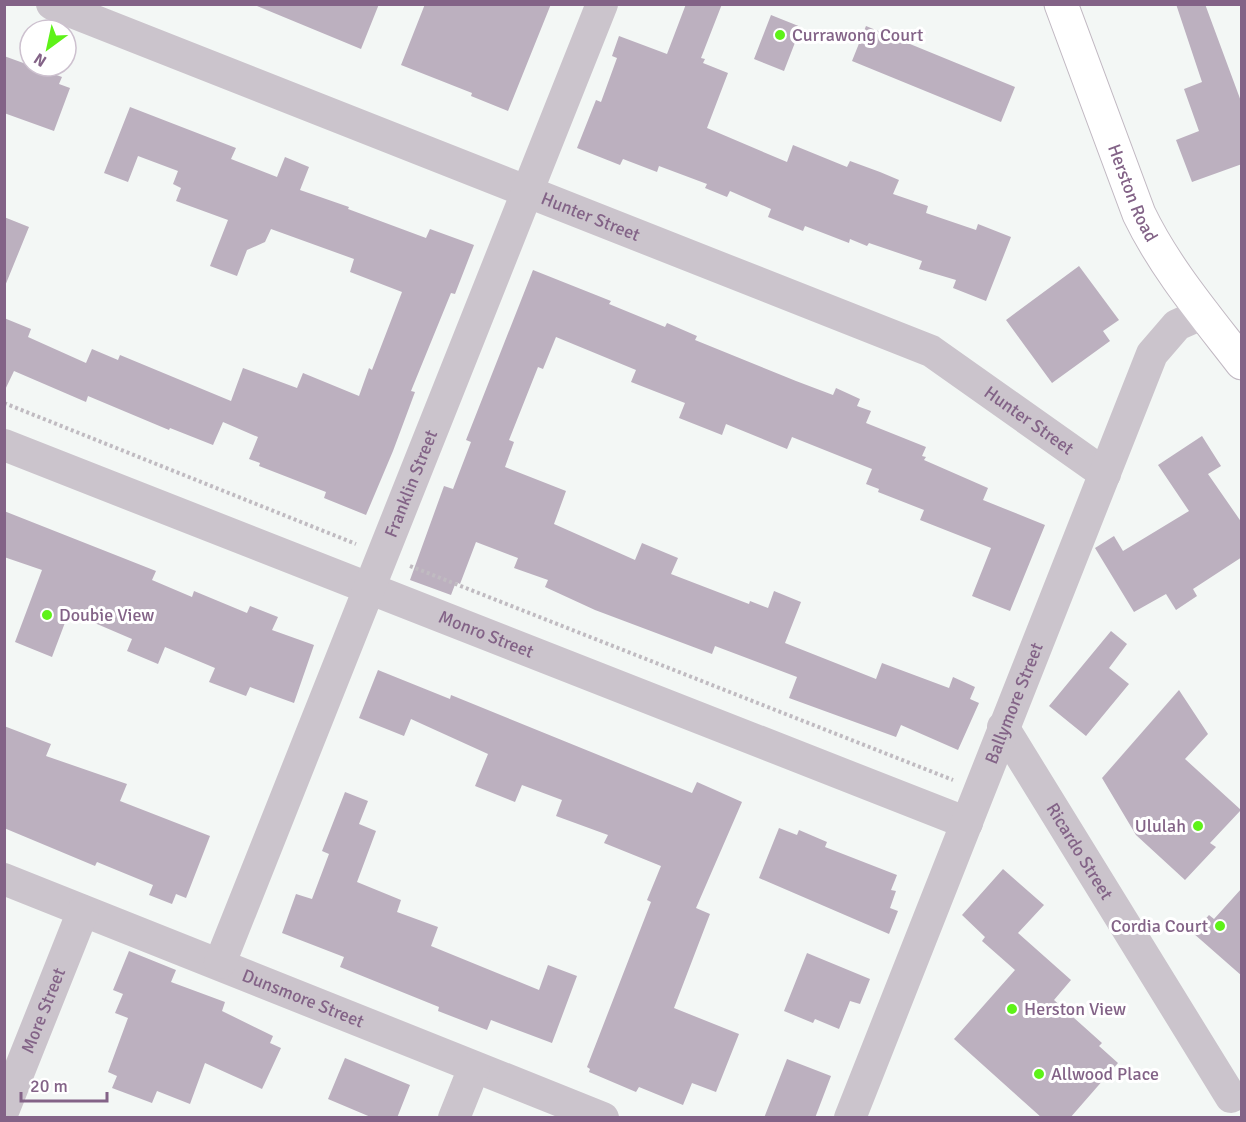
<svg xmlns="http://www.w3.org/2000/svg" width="1246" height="1122" viewBox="0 0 1246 1122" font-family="Signika,sans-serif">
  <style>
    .building { fill: #bcb0bf }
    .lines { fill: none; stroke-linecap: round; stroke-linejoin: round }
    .secondary-casing { stroke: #c1b8c2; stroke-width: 35 }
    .path { stroke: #c0bbc1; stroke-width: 4; stroke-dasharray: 3 3; stroke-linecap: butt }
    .minor { stroke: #cbc4cc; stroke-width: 32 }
    .secondary { stroke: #fff; stroke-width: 33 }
    .poi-dot { fill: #5ef218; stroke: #fff; stroke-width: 2 }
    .labels { text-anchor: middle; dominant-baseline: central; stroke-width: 6; stroke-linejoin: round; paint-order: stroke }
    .poi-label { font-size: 18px; fill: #836387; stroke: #fff; text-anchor: start }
    .street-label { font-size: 18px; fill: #836387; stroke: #fff }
  </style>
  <rect width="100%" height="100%" fill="#f3f7f5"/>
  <!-- building -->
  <path class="building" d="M 252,4 L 379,4 L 361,49 Z
    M 425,4 L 551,4 L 508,111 L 471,96 L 472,93 L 401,65 Z
    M 686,4 L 722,4 L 701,58 L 705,59 L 703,63 L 728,73 L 707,128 L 787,162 L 793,145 L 847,167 L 850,161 L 880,172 L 899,180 L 893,194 L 928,206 L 926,213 L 976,230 L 978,224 L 1011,237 L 986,301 L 953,288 L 956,280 L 919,269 L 922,261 L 869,243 L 867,246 L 850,239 L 849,243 L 805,226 L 803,231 L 768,217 L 771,209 L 730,191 L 727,197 L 705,188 L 707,184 L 659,166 L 657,172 L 623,159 L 620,165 L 577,148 L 596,100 L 601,102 L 617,58 L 612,56 L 619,36 L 667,54 Z
    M 1176,4 L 1205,4 L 1242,104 L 1242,164 L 1192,182 L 1176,140 L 1199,131 L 1184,89 L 1202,82 Z
    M 771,15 L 801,27 L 784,71 L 754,59 Z
    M 866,26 L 1015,87 L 1001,122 L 852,61 Z
    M 4,56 L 62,77 L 59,84 L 70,88 L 54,131 L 4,113 Z
    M 130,107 L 236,148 L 231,159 L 277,177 L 285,157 L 309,167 L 300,190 L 349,207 L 348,209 L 426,238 L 430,229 L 474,245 L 455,294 L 451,293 L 411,391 L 415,392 L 393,451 L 366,515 L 324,498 L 326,492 L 259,466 L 260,463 L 249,459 L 258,437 L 223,422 L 213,445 L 170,428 L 169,430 L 88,396 L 86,402 L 14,371 L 4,392 L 4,318 L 31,329 L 28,337 L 86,363 L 92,349 L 118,360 L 120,355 L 231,401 L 243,368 L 297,388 L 303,373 L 359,396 L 369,368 L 372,370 L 402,292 L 350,272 L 354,259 L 271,229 L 265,242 L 247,250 L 237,276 L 210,266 L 228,220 L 176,201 L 181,188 L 173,184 L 178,171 L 138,156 L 128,182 L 104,173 Z
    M 4,217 L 29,227 L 5,286 L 4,285 Z
    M 1079,266 L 1119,320 L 1103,331 L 1110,341 L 1052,383 L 1006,320 Z
    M 533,270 L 611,301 L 609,304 L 665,327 L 667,323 L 697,336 L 695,340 L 796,381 L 833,395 L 836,388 L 860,399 L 857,406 L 871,411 L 866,423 L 926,447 L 922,456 L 926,457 L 924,460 L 988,488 L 983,500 L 1045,525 L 1010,611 L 972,596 L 991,548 L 920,520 L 924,510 L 878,492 L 879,489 L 866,484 L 872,469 L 792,437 L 787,449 L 726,424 L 722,435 L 679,418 L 685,403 L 631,382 L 636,370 L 556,337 L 543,369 L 538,367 L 509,440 L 514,442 L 505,467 L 566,491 L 554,524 L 635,560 L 642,543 L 678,558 L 671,574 L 749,604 L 750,601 L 768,608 L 774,591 L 801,602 L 785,643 L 876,679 L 882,663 L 949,688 L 953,677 L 975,687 L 970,699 L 979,703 L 958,750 L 901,725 L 896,737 L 789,698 L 797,677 L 715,646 L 712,654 L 595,610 L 545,587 L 548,580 L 514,568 L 518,558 L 476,542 L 460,584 L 456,582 L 451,595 L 410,580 L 444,486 L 453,489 L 471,442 L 466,440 Z
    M 1202,436 L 1221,466 L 1208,474 L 1242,523 L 1242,557 L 1193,589 L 1197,596 L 1176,610 L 1166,594 L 1134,612 L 1095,548 L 1114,536 L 1123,551 L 1189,511 L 1158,465 Z
    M 4,511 L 156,571 L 152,580 L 192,597 L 194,591 L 247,613 L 250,606 L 278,617 L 272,630 L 314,645 L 294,703 L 250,687 L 246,696 L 209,682 L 215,668 L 165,647 L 158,664 L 127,651 L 132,639 L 69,612 L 52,657 L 15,642 L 42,570 L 4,557 Z
    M 1111,631 L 1127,644 L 1109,668 L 1129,684 L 1086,736 L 1049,706 Z
    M 378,670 L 450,699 L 451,695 L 692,793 L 697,782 L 742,802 L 696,908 L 710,914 L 674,1008 L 739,1034 L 716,1092 L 692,1083 L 683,1105 L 639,1087 L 636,1092 L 589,1072 L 590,1069 L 587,1067 L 651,902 L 647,900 L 661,866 L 604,843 L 608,835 L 556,816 L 562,800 L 522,785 L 515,802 L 475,786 L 488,754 L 411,719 L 404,736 L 359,718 Z
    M 1179,690 L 1208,734 L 1185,759 L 1241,810 L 1210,843 L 1216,847 L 1185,880 L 1136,835 L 1102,778 Z
    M 4,726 L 51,744 L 46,756 L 127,784 L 120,801 L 210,836 L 186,898 L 176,894 L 172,904 L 149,895 L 153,885 L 97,862 L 95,866 L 4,828 Z
    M 345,792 L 368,801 L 359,824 L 376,831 L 357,882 L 401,900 L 397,912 L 438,927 L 431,946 L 539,990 L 548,965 L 577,976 L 552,1043 L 491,1020 L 487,1030 L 438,1011 L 439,1007 L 340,967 L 344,957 L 282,933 L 296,894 L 312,899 L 329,854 L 322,851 Z
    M 779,828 L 797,835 L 799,830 L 827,842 L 825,847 L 897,875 L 891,890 L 896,891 L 890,908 L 898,911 L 889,934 L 759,878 Z
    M 1003,869 L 1044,905 L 1018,933 L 1071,980 L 1054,1000 L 1102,1043 L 1099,1046 L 1118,1063 L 1070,1118 L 1042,1118 L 954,1039 L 1015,970 L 982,941 L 985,937 L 962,915 Z
    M 1242,888 L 1242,976 L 1193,933 L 1209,915 L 1214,919 Z
    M 129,951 L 176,970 L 171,982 L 225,1002 L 222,1011 L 273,1036 L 270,1043 L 281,1048 L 262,1089 L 205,1063 L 190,1104 L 157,1091 L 152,1103 L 112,1088 L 117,1076 L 108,1072 L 128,1018 L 115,1013 L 123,994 L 113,990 Z
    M 807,953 L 870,979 L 860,1004 L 850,1001 L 839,1029 L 815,1019 L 813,1023 L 784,1011 Z
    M 345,1058 L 410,1085 L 397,1118 L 373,1118 L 328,1099 Z
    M 787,1059 L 831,1076 L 815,1118 L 764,1118 Z"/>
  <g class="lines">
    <defs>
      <g id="secondary">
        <path id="s8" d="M 1061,4 L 1139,214 C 1165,268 1205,315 1242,363"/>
      </g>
    </defs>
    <!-- secondary casing -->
    <use href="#secondary" class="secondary-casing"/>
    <!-- path -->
    <path class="path" d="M 4,403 L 356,544
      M 410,566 L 953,780"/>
    <!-- minor -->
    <g class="minor">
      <path id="s1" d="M 52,4 L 931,351 L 1105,474"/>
      <path id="s2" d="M 4,445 L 967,823"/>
      <path id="s3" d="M 1003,727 L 1231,1097"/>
      <path id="s4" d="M 4,879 L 603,1118"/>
      <path id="s5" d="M 220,963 L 602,4"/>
      <path id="s6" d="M 4,1109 L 83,911"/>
      <path d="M 454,1118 L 474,1068"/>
      <path id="s7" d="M 850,1118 L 1152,354 L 1177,325 L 1204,313"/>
    </g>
    <!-- secondary -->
    <use href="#secondary" class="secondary"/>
  </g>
  <!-- markers -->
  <g class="poi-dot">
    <circle cx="780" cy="35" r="6"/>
    <circle cx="47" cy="615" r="6"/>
    <circle cx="1198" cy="826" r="6"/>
    <circle cx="1220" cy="926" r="6"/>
    <circle cx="1012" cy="1009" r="6"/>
    <circle cx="1039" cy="1074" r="6"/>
  </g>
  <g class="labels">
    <!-- poi labels -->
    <g class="poi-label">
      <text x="792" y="35">Currawong Court</text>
      <text x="59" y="615">Doubie View</text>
      <text x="1186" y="826" text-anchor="end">Ululah</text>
      <text x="1208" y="926" text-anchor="end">Cordia Court</text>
      <text x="1024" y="1009">Herston View</text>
      <text x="1051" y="1074">Allwood Place</text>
    </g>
    <!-- street labels -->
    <g class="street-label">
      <text stroke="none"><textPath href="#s8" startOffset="202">Herston Road</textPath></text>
      <text stroke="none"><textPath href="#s1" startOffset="579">Hunter Street</textPath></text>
      <text stroke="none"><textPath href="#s1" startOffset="1065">Hunter Street</textPath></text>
      <text stroke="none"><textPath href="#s5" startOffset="516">Franklin Street</textPath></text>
      <text stroke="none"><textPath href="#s2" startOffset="518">Monro Street</textPath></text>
      <text stroke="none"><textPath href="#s7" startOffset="446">Ballymore Street</textPath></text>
      <text stroke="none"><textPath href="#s3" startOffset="146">Ricardo Street</textPath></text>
      <text stroke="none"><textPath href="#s4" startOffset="322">Dunsmore Street</textPath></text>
      <text stroke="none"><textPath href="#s6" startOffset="106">More Street</textPath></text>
    </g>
  </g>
  <!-- border -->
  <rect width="1246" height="1122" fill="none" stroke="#836387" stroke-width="12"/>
  <!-- north arrow -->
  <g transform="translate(48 48) rotate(213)"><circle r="28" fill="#ffffff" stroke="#cdc1cf" stroke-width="1.5"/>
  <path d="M0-4.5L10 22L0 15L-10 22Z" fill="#5ef218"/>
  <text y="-9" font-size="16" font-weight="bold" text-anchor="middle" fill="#836387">N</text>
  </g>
  <!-- scale -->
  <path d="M21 1092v9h86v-9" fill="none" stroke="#836387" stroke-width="3"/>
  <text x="30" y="1092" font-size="18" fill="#836387" stroke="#ffffff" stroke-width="4.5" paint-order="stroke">20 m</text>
</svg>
